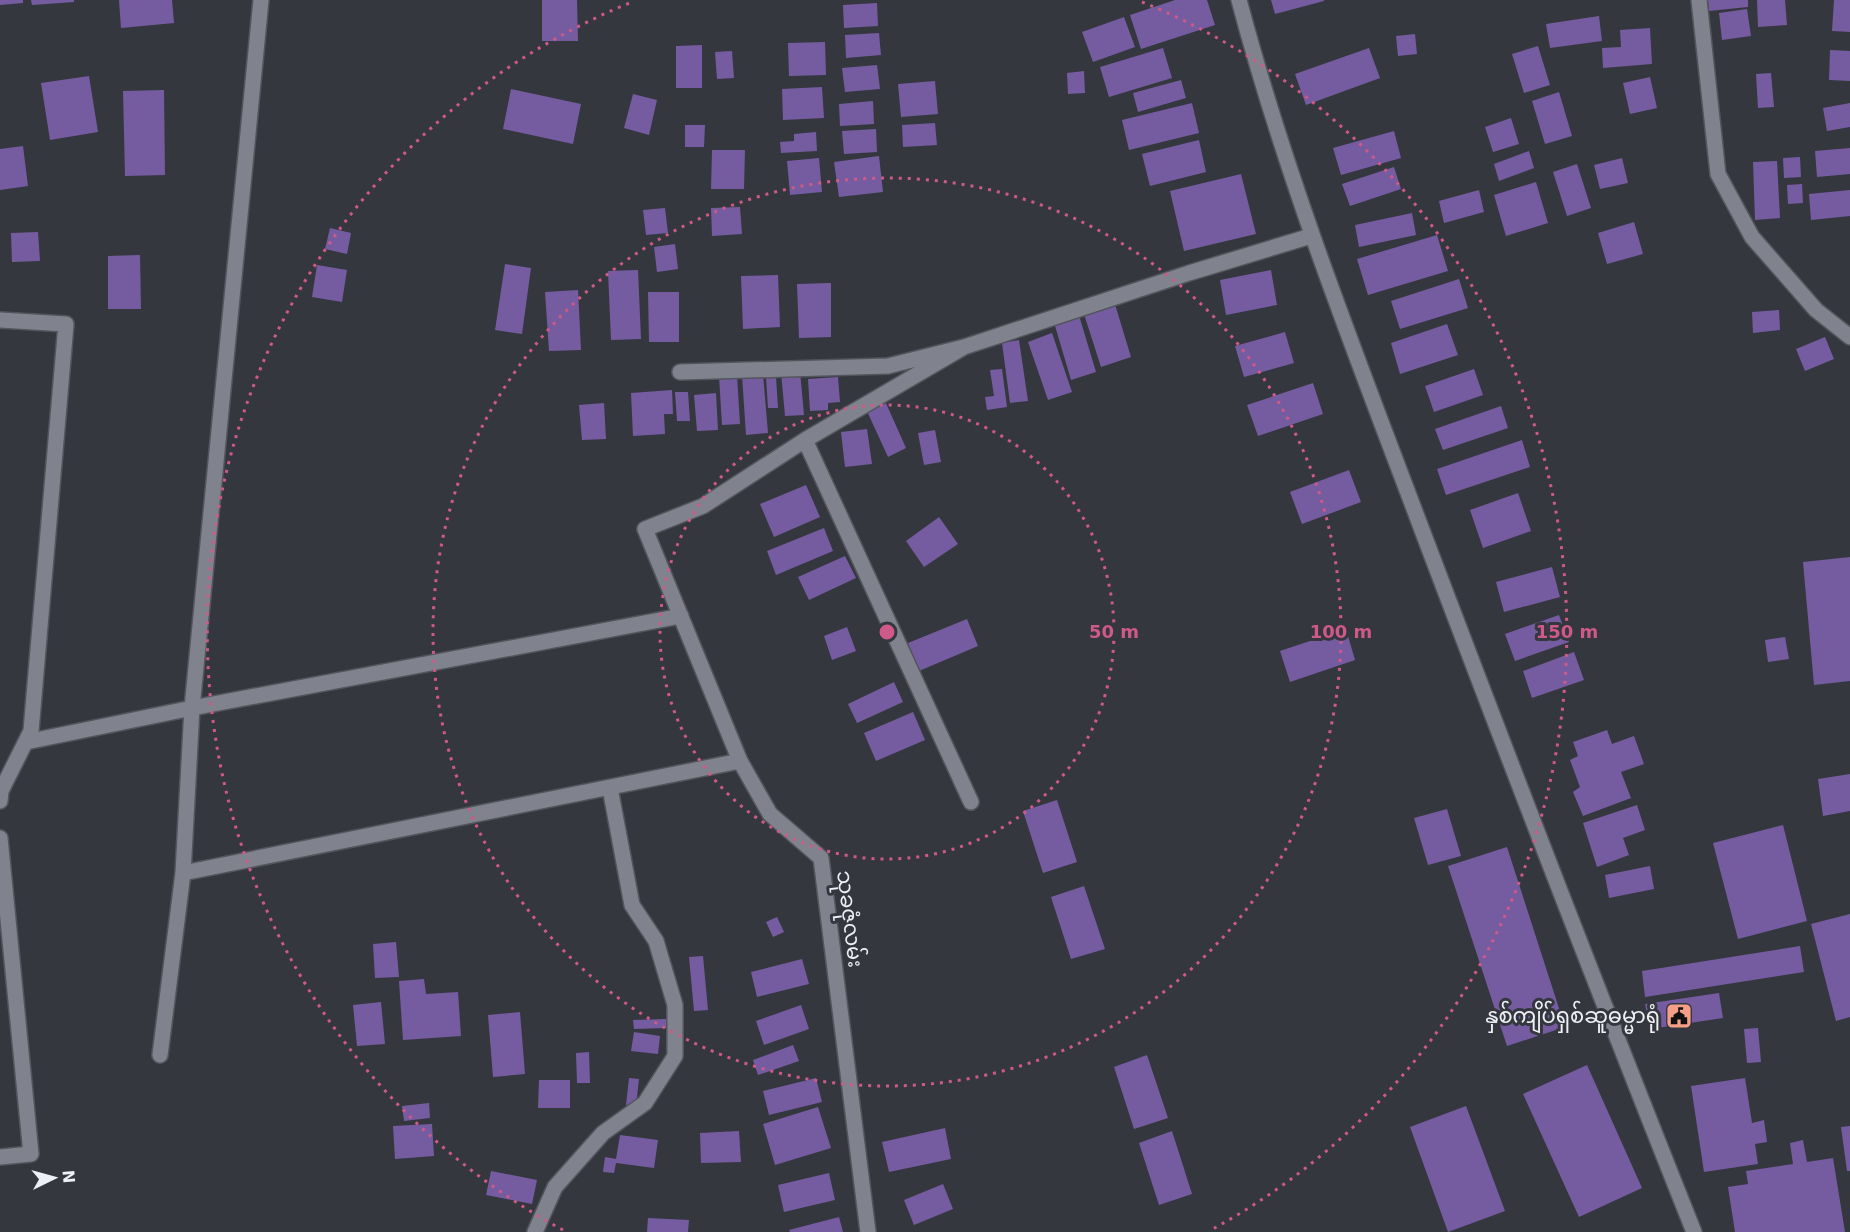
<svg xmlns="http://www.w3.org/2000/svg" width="1850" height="1232" viewBox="0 0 1850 1232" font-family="'DejaVu Sans','Noto Sans Myanmar',sans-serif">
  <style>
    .building { fill: #755ca0 }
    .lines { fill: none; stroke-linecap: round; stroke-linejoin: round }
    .lane-casing { stroke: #53555c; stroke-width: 18 }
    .street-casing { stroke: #53555c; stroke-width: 18 }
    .lane { stroke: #80838d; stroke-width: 15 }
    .street { stroke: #80838d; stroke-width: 15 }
    .ring { fill: none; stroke: #cf5989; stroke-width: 3; stroke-dasharray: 3 6 }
    .labels { text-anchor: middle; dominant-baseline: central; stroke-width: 6; stroke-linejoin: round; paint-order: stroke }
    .street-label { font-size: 21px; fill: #eef0f5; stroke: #35373f }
    .poi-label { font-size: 21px; fill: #eef0f5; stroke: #35373f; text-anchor: end }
    .centre { fill: #cf5989; stroke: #35373f; stroke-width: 3 }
    .ring-label { font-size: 18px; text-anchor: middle; font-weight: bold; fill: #cf5989; stroke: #35373f; stroke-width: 6; stroke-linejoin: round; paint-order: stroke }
  </style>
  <rect width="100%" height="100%" fill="#35373f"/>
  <!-- building -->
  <path class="building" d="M 0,0 L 23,0 L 23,3 L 0,5 Z
    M 31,0 L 74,0 L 74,2 L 32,5 Z
    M 119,0 L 172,0 L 174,23 L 121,28 Z
    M 542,0 L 577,0 L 578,41 L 542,41 Z
    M 1175,0 L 1207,0 L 1215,25 L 1141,49 L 1130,15 Z
    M 1271,0 L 1324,0 L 1324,1 L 1275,14 Z
    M 1708,0 L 1748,0 L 1748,7 L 1709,11 Z
    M 1757,0 L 1785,0 L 1787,25 L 1758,27 Z
    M 1834,0 L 1850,0 L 1850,32 L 1832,31 Z
    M 877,3 L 878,26 L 844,28 L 843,5 Z
    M 1747,9 L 1751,36 L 1722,40 L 1719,13 Z
    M 1599,16 L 1602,41 L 1550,48 L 1546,24 Z
    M 1124,17 L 1135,47 L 1093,62 L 1082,32 Z
    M 1650,28 L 1652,64 L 1603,68 L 1602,48 L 1621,47 L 1620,30 Z
    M 879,33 L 881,55 L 846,58 L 845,35 Z
    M 1415,34 L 1417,54 L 1398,56 L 1396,36 Z
    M 825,42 L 826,75 L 789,76 L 788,43 Z
    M 702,45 L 702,88 L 676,88 L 676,46 Z
    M 1538,46 L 1550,85 L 1524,93 L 1512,54 Z
    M 1163,48 L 1172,78 L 1109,97 L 1100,67 Z
    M 1369,48 L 1380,78 L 1306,105 L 1295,74 Z
    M 1830,50 L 1850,51 L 1850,81 L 1829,80 Z
    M 732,51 L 734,78 L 717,79 L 715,52 Z
    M 877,65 L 880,89 L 845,92 L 842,68 Z
    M 1084,71 L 1085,93 L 1068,94 L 1067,73 Z
    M 1771,73 L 1774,107 L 1758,108 L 1756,74 Z
    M 89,76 L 98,132 L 50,140 L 41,83 Z
    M 1650,77 L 1657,108 L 1630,114 L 1623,83 Z
    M 1181,80 L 1186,98 L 1138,112 L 1133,93 Z
    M 935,81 L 938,114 L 901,117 L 898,84 Z
    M 822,87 L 824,118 L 783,120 L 782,89 Z
    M 511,89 L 581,104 L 573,144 L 503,129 Z
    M 164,90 L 165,175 L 125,176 L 123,91 Z
    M 1559,92 L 1572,136 L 1545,144 L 1532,101 Z
    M 633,94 L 657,100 L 649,135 L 624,128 Z
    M 873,101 L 874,124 L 840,126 L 839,104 Z
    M 1192,103 L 1199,133 L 1129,150 L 1122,120 Z
    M 1850,103 L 1850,127 L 1827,131 L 1823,108 Z
    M 1511,118 L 1519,144 L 1493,152 L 1485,127 Z
    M 935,123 L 937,145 L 903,147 L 902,125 Z
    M 685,125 L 705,125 L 704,147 L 685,147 Z
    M 876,129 L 877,152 L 844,154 L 842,131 Z
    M 1394,131 L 1401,158 L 1341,175 L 1333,148 Z
    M 816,132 L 817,151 L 781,153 L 780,142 L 794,141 L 794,134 Z
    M 1199,140 L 1206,172 L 1150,186 L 1142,154 Z
    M 23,146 L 28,186 L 0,190 L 0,149 Z
    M 1850,148 L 1850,174 L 1817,177 L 1815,151 Z
    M 712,150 L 745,150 L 744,189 L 711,189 Z
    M 1529,151 L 1534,168 L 1499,181 L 1494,164 Z
    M 879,156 L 883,192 L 839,197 L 834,162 Z
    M 1800,157 L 1801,177 L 1784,178 L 1783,158 Z
    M 819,158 L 822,192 L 790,195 L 787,161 Z
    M 1622,158 L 1628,183 L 1600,189 L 1594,165 Z
    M 1777,161 L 1780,218 L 1755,220 L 1753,162 Z
    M 1577,164 L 1591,208 L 1567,216 L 1553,172 Z
    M 1394,167 L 1401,189 L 1350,206 L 1342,184 Z
    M 1241,174 L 1256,234 L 1184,251 L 1170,191 Z
    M 1536,182 L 1548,223 L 1506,236 L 1494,195 Z
    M 1802,184 L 1803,203 L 1788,204 L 1787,185 Z
    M 1479,190 L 1484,212 L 1444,223 L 1439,201 Z
    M 1850,190 L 1850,216 L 1811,220 L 1809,194 Z
    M 740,207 L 742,234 L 712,236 L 711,208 Z
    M 665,208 L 668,233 L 646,235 L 643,210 Z
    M 1412,213 L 1416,235 L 1359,247 L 1355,225 Z
    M 1634,222 L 1643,254 L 1607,264 L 1598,233 Z
    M 330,228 L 351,233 L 347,254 L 325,249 Z
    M 38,232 L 40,261 L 12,262 L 11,233 Z
    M 1437,235 L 1448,271 L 1368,295 L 1357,259 Z
    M 675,244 L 678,269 L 657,272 L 654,247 Z
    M 140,255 L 141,309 L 108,309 L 108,256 Z
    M 505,264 L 531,268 L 522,334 L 495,330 Z
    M 317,265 L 347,270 L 342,302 L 312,297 Z
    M 638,270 L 641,339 L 611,340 L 608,271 Z
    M 1271,270 L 1277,305 L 1226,315 L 1220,280 Z
    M 778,275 L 780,327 L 743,329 L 741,276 Z
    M 1459,279 L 1468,308 L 1400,329 L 1391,301 Z
    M 831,283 L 831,337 L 799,338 L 797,284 Z
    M 578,290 L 581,350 L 549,351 L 545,292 Z
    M 648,292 L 679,292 L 679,342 L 649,342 Z
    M 1114,301 L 1131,357 L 1101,367 L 1083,311 Z
    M 1779,310 L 1780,330 L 1753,333 L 1752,312 Z
    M 1078,312 L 1096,372 L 1071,380 L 1053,319 Z
    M 1447,324 L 1458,355 L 1400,374 L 1391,343 Z
    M 1285,332 L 1294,363 L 1244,377 L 1235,346 Z
    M 1052,333 L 1072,392 L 1048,400 L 1028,342 Z
    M 1825,337 L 1834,359 L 1805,371 L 1796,349 Z
    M 1019,340 L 1028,401 L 1010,403 L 1002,343 Z
    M 1002,369 L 1007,407 L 987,410 L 985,397 L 994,396 L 990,370 Z
    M 1474,369 L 1483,395 L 1434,412 L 1425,386 Z
    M 800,371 L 804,415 L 785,416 L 781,372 Z
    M 763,374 L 768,433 L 746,435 L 742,375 Z
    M 737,375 L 740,424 L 722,425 L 719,376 Z
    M 766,377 L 776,377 L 778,408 L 768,408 Z
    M 838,377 L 840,402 L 828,403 L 828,410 L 810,411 L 808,379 Z
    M 1313,383 L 1323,414 L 1258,436 L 1247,405 Z
    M 672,390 L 673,414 L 664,414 L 665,434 L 633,436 L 631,393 Z
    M 675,392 L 688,392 L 690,421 L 677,421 Z
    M 716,393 L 718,430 L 697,431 L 694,395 Z
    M 885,401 L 906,448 L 888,457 L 866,409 Z
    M 604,403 L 606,439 L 582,440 L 579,405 Z
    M 1501,406 L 1508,428 L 1443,450 L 1435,429 Z
    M 867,429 L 872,464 L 845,467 L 841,432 Z
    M 935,430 L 941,462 L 924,465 L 918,433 Z
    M 1522,440 L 1530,467 L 1446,495 L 1437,469 Z
    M 1349,470 L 1361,502 L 1302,524 L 1290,492 Z
    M 806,485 L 820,517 L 774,537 L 760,504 Z
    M 1518,493 L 1531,531 L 1483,548 L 1470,510 Z
    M 939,517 L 958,544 L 924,567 L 906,541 Z
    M 824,528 L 833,551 L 776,575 L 767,551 Z
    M 845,556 L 856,578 L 809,600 L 798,577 Z
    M 1850,557 L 1850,681 L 1814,685 L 1803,562 Z
    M 1552,567 L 1560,597 L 1504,612 L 1496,582 Z
    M 1559,615 L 1569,642 L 1515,661 L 1505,634 Z
    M 967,619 L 978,646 L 919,671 L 908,643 Z
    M 847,627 L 856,651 L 832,660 L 824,636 Z
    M 1346,629 L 1355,660 L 1290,682 L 1280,651 Z
    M 1785,637 L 1789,659 L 1768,662 L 1765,640 Z
    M 1574,652 L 1584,680 L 1532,698 L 1523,671 Z
    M 894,682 L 903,702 L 857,723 L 848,704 Z
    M 913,712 L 925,740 L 876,761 L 864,733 Z
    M 1607,730 L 1612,744 L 1634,736 L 1644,764 L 1621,772 L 1631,798 L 1583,816 L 1573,792 L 1580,787 L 1570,760 L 1578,756 L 1573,742 Z
    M 1850,774 L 1850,811 L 1823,816 L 1818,779 Z
    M 1057,800 L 1077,862 L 1043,873 L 1023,811 Z
    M 1637,805 L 1645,830 L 1623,838 L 1629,855 L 1597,867 L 1583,823 Z
    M 1447,809 L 1461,856 L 1428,865 L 1414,818 Z
    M 1783,825 L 1807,921 L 1738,939 L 1713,843 Z
    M 1507,847 L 1565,1027 L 1507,1046 L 1448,866 Z
    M 1650,866 L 1654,889 L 1609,898 L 1605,875 Z
    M 1084,886 L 1105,949 L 1071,959 L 1051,897 Z
    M 1850,914 L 1850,1017 L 1836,1021 L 1811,924 Z
    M 777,917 L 784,932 L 773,937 L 766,922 Z
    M 396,942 L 399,977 L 375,978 L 373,944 Z
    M 1800,946 L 1804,972 L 1645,997 L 1642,971 Z
    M 703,956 L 708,1010 L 694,1011 L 689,957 Z
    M 802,959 L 809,984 L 757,997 L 751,972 Z
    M 424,979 L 426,994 L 458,992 L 461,1036 L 403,1040 L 399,981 Z
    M 1719,993 L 1723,1018 L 1650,1029 L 1645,1004 Z
    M 381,1002 L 385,1044 L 357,1046 L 353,1005 Z
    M 801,1005 L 809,1029 L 764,1045 L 756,1021 Z
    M 520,1012 L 525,1074 L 493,1077 L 488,1015 Z
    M 666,1019 L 666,1028 L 634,1029 L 633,1020 Z
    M 1758,1028 L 1761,1062 L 1747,1063 L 1744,1029 Z
    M 634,1032 L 660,1036 L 658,1054 L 631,1051 Z
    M 793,1045 L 799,1061 L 758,1075 L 753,1060 Z
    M 589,1052 L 590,1083 L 577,1083 L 576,1053 Z
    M 1147,1055 L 1168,1118 L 1134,1129 L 1114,1067 Z
    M 1587,1065 L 1642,1188 L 1579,1217 L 1523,1094 Z
    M 629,1078 L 639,1079 L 636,1106 L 626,1105 Z
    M 816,1078 L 822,1102 L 769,1115 L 763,1091 Z
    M 1745,1078 L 1752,1123 L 1764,1120 L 1767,1142 L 1755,1144 L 1758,1164 L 1704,1172 L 1691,1086 Z
    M 539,1080 L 570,1080 L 570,1108 L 538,1108 Z
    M 429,1103 L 430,1118 L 404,1121 L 402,1106 Z
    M 1466,1106 L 1505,1211 L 1448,1232 L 1410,1127 Z
    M 818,1107 L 831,1148 L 775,1165 L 763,1124 Z
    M 432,1124 L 434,1156 L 395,1159 L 393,1126 Z
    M 1850,1126 L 1850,1171 L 1847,1171 L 1841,1127 Z
    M 945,1128 L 951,1159 L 889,1172 L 882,1142 Z
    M 739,1131 L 741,1162 L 701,1163 L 700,1133 Z
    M 1172,1131 L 1192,1194 L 1159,1205 L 1139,1143 Z
    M 620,1135 L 658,1140 L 654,1168 L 616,1163 L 614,1173 L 603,1172 L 605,1157 L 616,1159 Z
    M 1803,1140 L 1807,1162 L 1833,1158 L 1845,1232 L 1735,1232 L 1728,1187 L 1748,1184 L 1746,1171 L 1793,1164 L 1790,1143 Z
    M 491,1171 L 537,1180 L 532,1204 L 486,1195 Z
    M 829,1173 L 835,1200 L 784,1212 L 778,1185 Z
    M 943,1184 L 953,1209 L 914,1225 L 904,1200 Z
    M 839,1217 L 843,1232 L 790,1232 L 789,1230 Z
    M 648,1218 L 689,1220 L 688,1232 L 647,1232 Z"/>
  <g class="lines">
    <defs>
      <path id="lane" d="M 1699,0 L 1718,174 L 1752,237 L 1816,310 L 1850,337"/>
      <path id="street" d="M 1239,0 C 1287,181 1356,355 1422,530 C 1511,765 1601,999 1694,1232
        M 0,320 L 66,324 L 31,731 L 1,791 L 0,801
        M 680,372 L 888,366 L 964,347 L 1189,273 L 1311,236
        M 805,440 L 971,802
        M 26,742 L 192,708 L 681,616
        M 0,838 L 31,1154 L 0,1157
        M 183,873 L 740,761
        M 160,1055 L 183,873 L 192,708 L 261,0
        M 535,1232 L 555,1187 L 603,1133 L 645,1103 L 675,1056 L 675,1005 L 656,941 L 632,905 L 610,788
        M 868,1232 L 821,858 L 770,814 L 740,761 L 645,529 L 703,506 L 805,440 L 964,347"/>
    </defs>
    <!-- lane casing -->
    <use href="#lane" class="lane-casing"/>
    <!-- street casing -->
    <use href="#street" class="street-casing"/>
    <!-- lane -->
    <use href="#lane" class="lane"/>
    <!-- street -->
    <use href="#street" class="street"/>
  </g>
  <!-- distance rings -->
  <g class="ring">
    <circle cx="887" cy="632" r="227"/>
    <circle cx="887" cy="632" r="454"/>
    <path d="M563 1230A680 680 0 0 1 632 2M1142 2A680 680 0 0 1 1211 1230"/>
  </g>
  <!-- icons -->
  <defs>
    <symbol id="civic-square" viewBox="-11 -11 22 22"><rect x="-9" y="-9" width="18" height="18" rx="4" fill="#f49f86" stroke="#35373f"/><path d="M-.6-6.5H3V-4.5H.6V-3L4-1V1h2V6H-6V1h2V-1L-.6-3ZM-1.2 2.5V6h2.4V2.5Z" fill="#111"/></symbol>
  </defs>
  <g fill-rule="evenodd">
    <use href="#civic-square" x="1664" y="1001" width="30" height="30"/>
  </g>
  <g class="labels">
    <!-- street labels -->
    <g class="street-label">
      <text transform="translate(850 919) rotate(83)">သုခဇုံလမ်း</text>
    </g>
    <!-- poi labels -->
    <g class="poi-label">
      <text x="1660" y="1016">နှစ်ကျိပ်ရှစ်ဆူဓမ္မာရုံ</text>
    </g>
  </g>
  <circle cx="887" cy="632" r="9" class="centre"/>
  <g class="ring-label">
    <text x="1114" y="638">50 m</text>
    <text x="1341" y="638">100 m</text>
    <text x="1567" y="638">150 m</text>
  </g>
  <!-- north arrow -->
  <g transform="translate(54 1178) rotate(85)" stroke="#35373f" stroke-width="4.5" paint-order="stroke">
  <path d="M0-4.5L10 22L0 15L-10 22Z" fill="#eef0f5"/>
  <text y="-9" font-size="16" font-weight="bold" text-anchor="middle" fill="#eef0f5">N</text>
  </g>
</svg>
